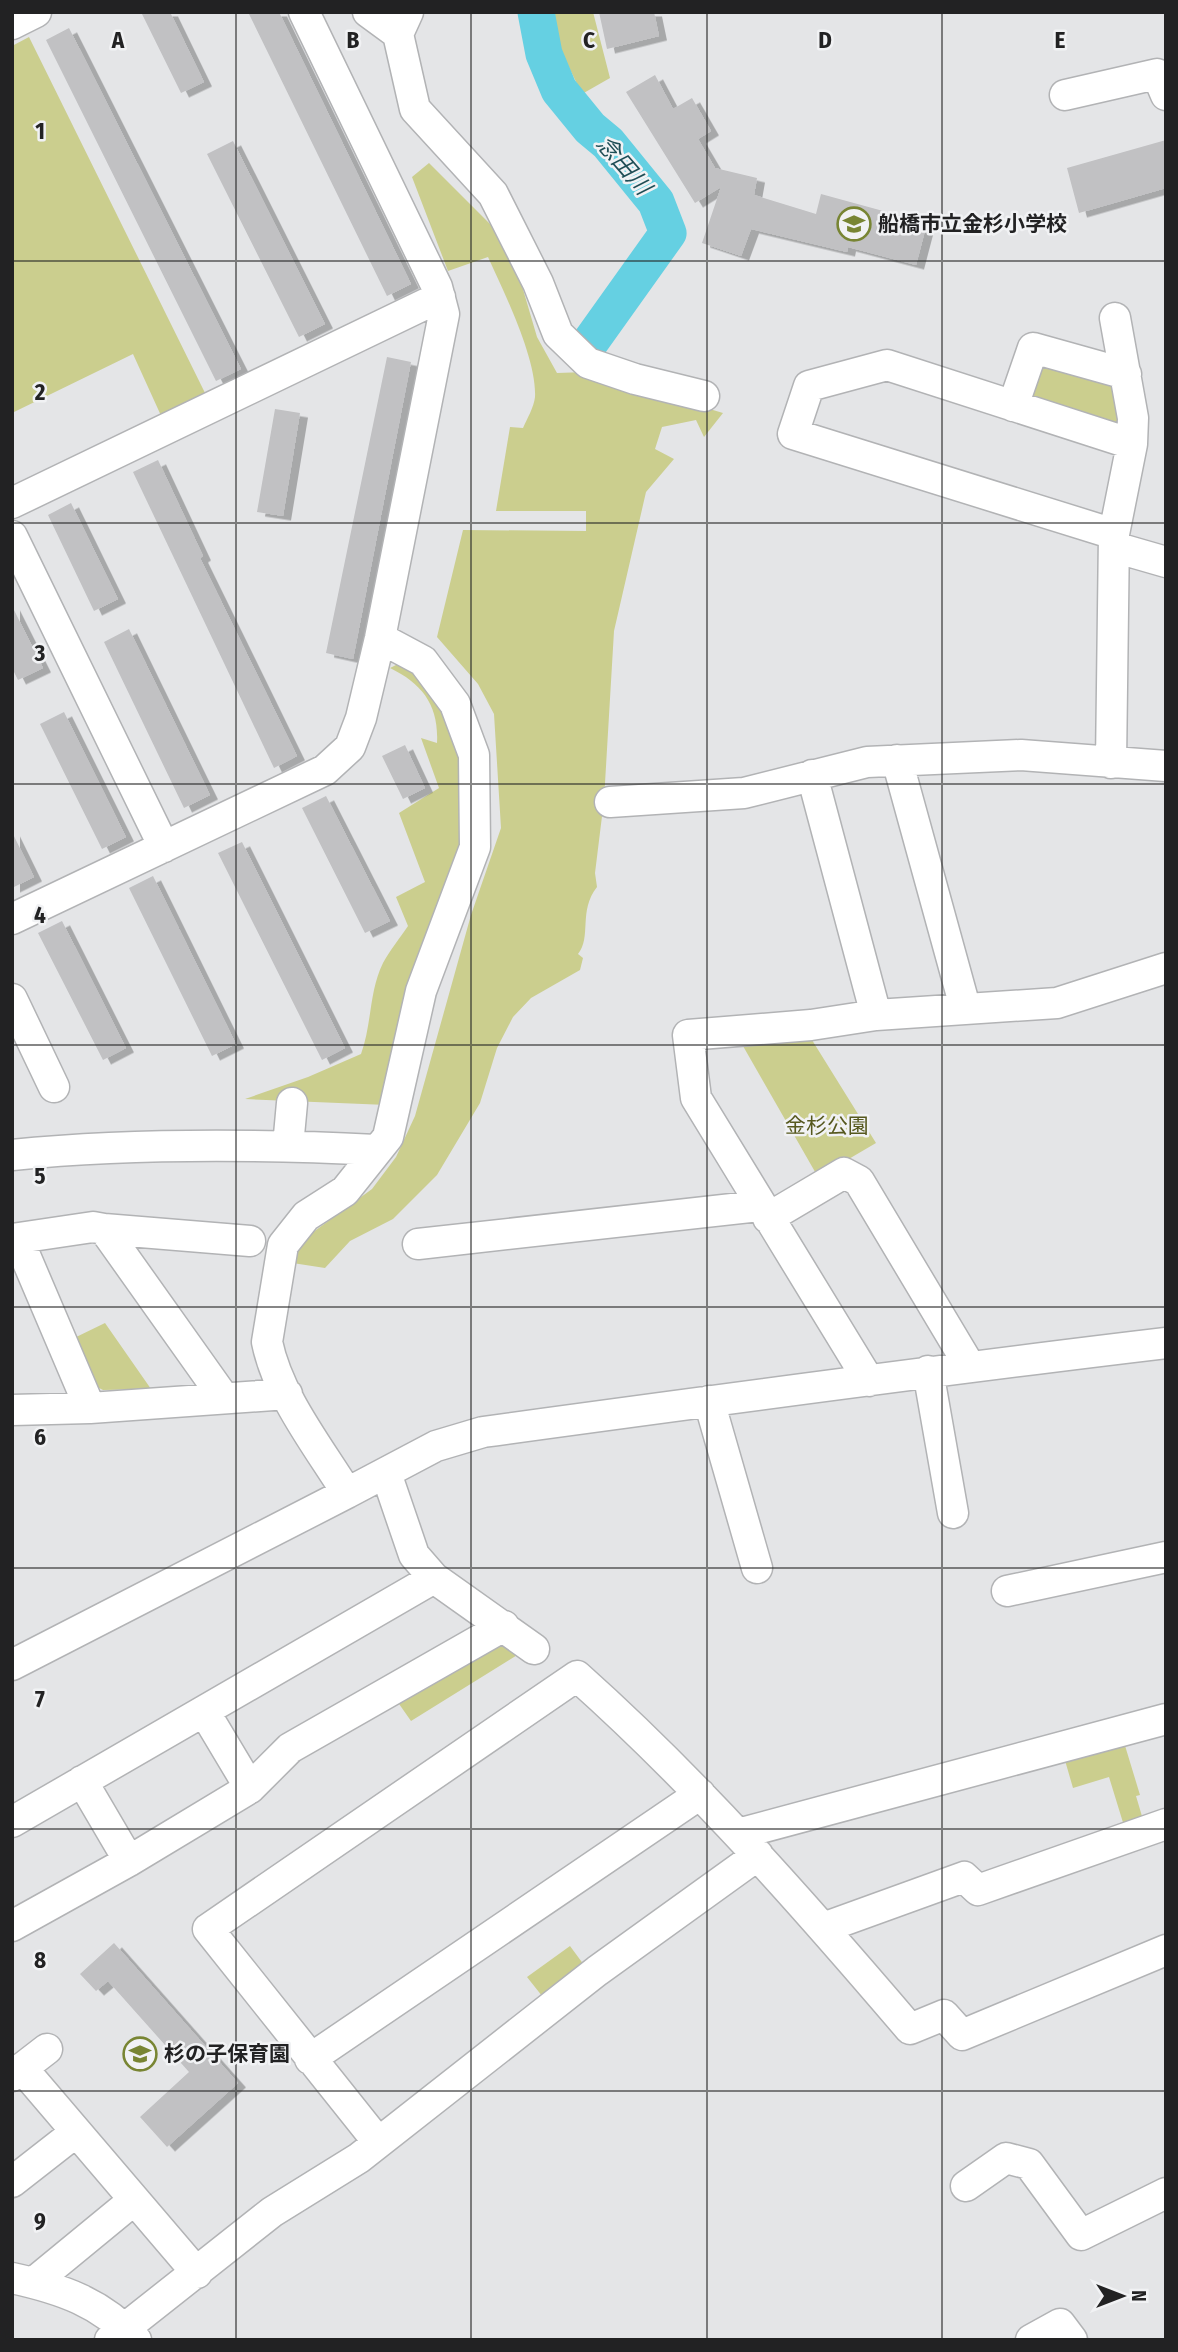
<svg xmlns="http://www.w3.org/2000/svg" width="1178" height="2352" viewBox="0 0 1178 2352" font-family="'Fira Sans Condensed','Noto Sans JP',sans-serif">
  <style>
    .green { fill: #cbce8e }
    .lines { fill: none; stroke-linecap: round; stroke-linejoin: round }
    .river { stroke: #65d0e2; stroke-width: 37 }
    .building { fill: #c1c1c3; filter: url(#shadow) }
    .minor-casing { stroke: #b2b3b5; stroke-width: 33 }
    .minor { stroke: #fff; stroke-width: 30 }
    .grid { fill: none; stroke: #222223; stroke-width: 2; stroke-opacity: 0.55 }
    .labels { text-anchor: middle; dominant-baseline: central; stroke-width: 5; stroke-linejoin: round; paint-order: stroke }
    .poi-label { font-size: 21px; font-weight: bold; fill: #222223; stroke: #f1f2f4; text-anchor: start }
    .park-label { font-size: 21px; fill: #56581e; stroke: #f1f2f4 }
    .water-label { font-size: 23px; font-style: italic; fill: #1f4e56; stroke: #f1f2f4 }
    .grid-label { font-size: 23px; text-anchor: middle; font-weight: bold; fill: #222223; stroke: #f1f2f4; stroke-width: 5; stroke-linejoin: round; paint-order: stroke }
  </style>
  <defs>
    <filter id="shadow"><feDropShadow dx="8" dy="4.5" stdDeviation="0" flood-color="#0004"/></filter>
  </defs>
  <rect width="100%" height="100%" fill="#e4e5e7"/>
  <!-- green -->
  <path class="green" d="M 548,12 L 593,12 L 610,78 L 582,94 L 559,47 Z
    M 29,37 L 209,401 L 163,420 L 133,354 L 12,413 L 12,46 Z
    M 429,163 L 503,237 L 522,286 L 537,337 L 557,373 L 586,372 L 723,413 L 704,437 L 696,420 L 662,427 L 655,449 L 674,459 L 646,492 L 614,631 L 604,800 L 595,873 L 597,887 C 578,911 592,937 578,954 L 583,958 L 580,970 L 531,998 L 513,1017 L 497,1048 L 480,1103 L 437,1175 L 393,1219 L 350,1241 L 325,1268 L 286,1262 L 301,1241 L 372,1189 L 396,1157 L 415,1116 L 471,915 L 501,828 L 494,714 L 478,684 L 437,637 L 463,530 L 586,531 L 586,511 L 496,511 L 510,427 L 523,428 C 527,419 534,407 535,397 C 537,359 504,292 488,257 L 448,271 L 412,177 Z
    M 1035,362 L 1116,380 L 1123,430 L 1029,400 Z
    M 400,663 L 420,670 L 459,725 L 464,844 L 387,1105 L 245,1099 L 308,1077 L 361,1054 C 372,1024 369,991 383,963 C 390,950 400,938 408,926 L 396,897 L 425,882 L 399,813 L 439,788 L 421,738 L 437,743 C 439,706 423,684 390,668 Z
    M 812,1040 L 876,1143 L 818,1177 L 743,1046 Z
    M 105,1323 L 151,1389 L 103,1390 L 89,1383 L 70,1340 Z
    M 495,1639 L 522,1652 L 411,1721 L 397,1701 Z
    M 1123,1739 L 1140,1795 L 1136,1796 L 1144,1823 L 1125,1829 L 1109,1777 L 1073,1788 L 1064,1757 Z
    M 570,1946 L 584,1965 L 546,2001 L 527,1977 Z"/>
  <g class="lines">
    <!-- river -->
    <path class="river" d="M 536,12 L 544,54 L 559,90 L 590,128 L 608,143 L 656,202 L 668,233 L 586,348"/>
  </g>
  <!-- building -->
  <path class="building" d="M 141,12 L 170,12 L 204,82 L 181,93 Z
    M 248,12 L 279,12 L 411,284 L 387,296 Z
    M 599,12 L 654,12 L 659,36 L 607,49 Z
    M 69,28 L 241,369 L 216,381 L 46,40 Z
    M 655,75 L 673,109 L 692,98 L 711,131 L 698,139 L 715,168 L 757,178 L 754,195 L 816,214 L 821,194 L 927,223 L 916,265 L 848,247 L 847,252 L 751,229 L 741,256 L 702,243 L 721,187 L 695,203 L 626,92 Z
    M 1166,140 L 1166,188 L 1079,213 L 1067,168 Z
    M 233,141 L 325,324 L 299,337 L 207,154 Z
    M 387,357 L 411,362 L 353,659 L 326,653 Z
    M 275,409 L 300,413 L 283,516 L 257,512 Z
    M 158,460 L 203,556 L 200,558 L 297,756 L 274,768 L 133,472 Z
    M 71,503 L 118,599 L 94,611 L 48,515 Z
    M 12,606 L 43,668 L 18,680 L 12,668 Z
    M 129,629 L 210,795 L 184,808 L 104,642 Z
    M 64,712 L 126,837 L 102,849 L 40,724 Z
    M 405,745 L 425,788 L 403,799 L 382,756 Z
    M 326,796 L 390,921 L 365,933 L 302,808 Z
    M 12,832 L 34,877 L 12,888 Z
    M 242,842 L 345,1048 L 322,1060 L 218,853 Z
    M 153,876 L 236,1044 L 212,1056 L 129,888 Z
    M 62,921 L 126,1048 L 103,1060 L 38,933 Z
    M 114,1943 L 238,2083 L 167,2147 L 140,2117 L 189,2072 L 108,1981 L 96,1991 L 80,1974 Z"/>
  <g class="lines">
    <defs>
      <path id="minor" d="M 368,12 L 398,34
        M 408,12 L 398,34 L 415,109 L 493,194 L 538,283 L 558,334 L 588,363 L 635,379 L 704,396
        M 12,24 L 36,12
        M 1065,95 L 1157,74 L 1166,95
        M 1013,406 L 1033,348 L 1126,374
        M 12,503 L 440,297
        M 1114,534 L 793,434 L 809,386 L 887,365 L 1132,444
        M 12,536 L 164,847
        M 1114,547 L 1166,562
        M 380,638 L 423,661 L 455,704 L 474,755 L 475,847 L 421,991 L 388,1137 L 345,1191 L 306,1216 L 283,1245 L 267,1342 C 278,1396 318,1446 347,1493 L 436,1446 L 483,1432 C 710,1401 938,1370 1166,1343
        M 897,760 L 965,1007
        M 1111,763 L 1114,534 L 1132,444 L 1133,418 L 1115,318
        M 812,775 L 876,1015
        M 610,802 L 744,793 L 867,762 L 1021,755 L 1166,766
        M 12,919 L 325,770 L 350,747 L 361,718 L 380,638 L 444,314 L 437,287 L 304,12
        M 12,999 L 54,1087
        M 288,1146 L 292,1103
        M 12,1155 C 133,1143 255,1144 376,1150
        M 768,1218 L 844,1173 L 859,1181 L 969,1365
        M 104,1229 L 250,1241
        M 12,1239 L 93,1227 L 104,1229 L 224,1398
        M 18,1239 L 90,1408
        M 418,1244 L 759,1206
        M 928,1371 L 953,1513
        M 869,1381 L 696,1098 L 688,1035 L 811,1025 L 876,1015 L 1057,1003 L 1166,968
        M 709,1401 L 757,1568
        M 12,1410 L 90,1408 L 287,1394
        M 386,1473 L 414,1555 L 434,1578 L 534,1649
        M 1007,1591 L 1166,1557
        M 12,1665 L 347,1493
        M 204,1711 L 250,1788
        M 82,1781 L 129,1861
        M 12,1822 L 434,1578
        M 738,1834 L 1166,1719
        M 12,1926 L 129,1861 L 250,1788 L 290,1748 L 504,1626
        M 823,1928 L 964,1877 L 978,1890 L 1166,1824
        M 310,2059 L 700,1794
        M 22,2068 L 197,2273
        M 12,2076 L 47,2049
        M 378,2142 L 208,1929 L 577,1676 C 698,1784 805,1906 910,2029 L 944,2015 L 962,2035 L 1166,1950
        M 12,2182 L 76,2132
        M 966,2186 L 1006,2158 L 1029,2164 L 1081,2235 L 1166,2193
        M 12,2278 C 62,2289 100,2302 136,2340
        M 33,2283 L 134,2200
        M 110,2340 L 272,2212 L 359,2158 L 597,1971 L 758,1855
        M 1031,2340 L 1060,2324 L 1072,2340"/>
    </defs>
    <!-- minor casing -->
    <use href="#minor" class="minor-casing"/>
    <!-- minor -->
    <use href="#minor" class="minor"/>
  </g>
  <!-- grid -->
  <path class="grid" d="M 236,12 L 236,2340M 471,12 L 471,2340M 707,12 L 707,2340M 942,12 L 942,2340M 12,261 L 1166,261M 12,523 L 1166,523M 12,784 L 1166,784M 12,1045 L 1166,1045M 12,1307 L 1166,1307M 12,1568 L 1166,1568M 12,1829 L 1166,1829M 12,2091 L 1166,2091"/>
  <!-- icons -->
  <defs>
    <symbol id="school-ring" viewBox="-11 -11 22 22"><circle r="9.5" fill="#f1f2f4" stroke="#788533" stroke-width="1.5"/><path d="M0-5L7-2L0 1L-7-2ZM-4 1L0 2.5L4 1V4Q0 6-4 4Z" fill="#788533"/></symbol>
  </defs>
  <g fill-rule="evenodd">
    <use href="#school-ring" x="835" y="205" width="38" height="38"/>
    <use href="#school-ring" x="121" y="2035" width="38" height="38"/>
  </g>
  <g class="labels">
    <!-- poi labels -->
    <g class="poi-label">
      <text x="878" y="224">船橋市立金杉小学校</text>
      <text x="164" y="2054">杉の子保育園</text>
    </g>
    <!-- park labels -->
    <g class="park-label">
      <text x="827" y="1126">金杉公園</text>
    </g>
    <!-- water labels -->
    <g class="water-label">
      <text transform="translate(624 165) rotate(49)">念田川</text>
    </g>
  </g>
  <g class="grid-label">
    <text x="118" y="48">A</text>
    <text x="353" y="48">B</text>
    <text x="589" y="48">C</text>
    <text x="825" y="48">D</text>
    <text x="1060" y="48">E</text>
    <text x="40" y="139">1</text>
    <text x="40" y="400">2</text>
    <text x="40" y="661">3</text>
    <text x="40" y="923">4</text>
    <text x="40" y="1184">5</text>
    <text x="40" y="1445">6</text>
    <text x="40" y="1707">7</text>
    <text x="40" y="1968">8</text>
    <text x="40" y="2229">9</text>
  </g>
  <!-- border -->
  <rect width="1178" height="2352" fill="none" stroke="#222223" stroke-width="28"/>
  <!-- north arrow -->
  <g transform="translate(1122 2296) rotate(90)" stroke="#f1f2f4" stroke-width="5" paint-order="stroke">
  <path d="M0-5L12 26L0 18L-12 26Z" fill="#222223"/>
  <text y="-10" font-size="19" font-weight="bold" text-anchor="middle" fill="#222223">N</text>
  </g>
</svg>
